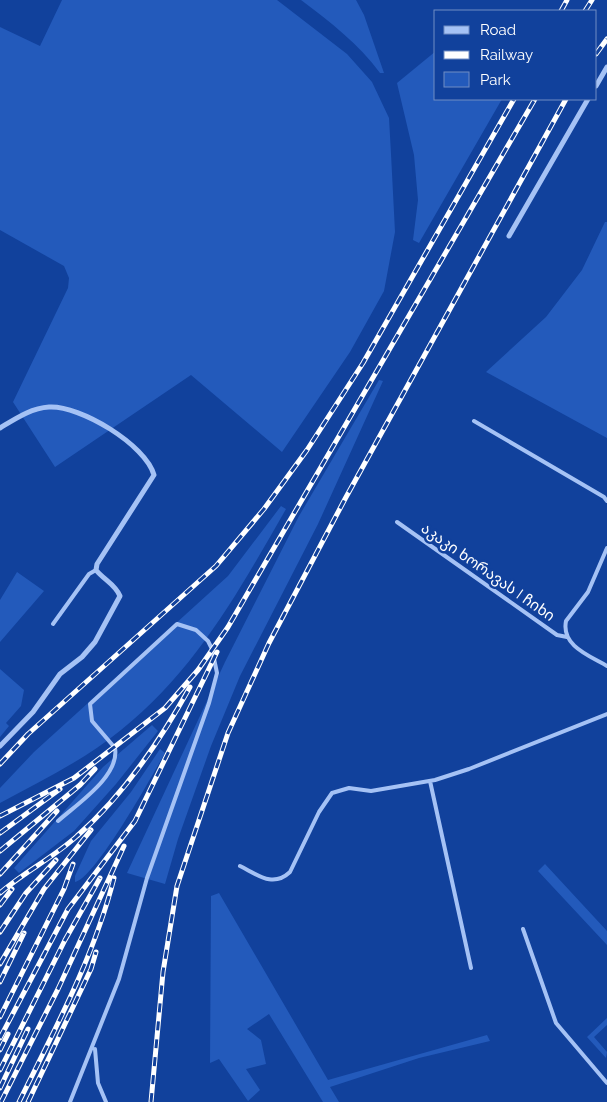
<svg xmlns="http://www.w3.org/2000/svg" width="607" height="1102" viewBox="0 0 607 1102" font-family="Raleway,'Noto Sans Georgian',sans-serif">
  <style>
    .green { fill: #235abb }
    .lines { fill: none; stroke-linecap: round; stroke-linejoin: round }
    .service { stroke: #a5c2f5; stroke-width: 4 }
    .minor { stroke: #a5c2f5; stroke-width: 5 }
    .rail-casing { stroke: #fff; stroke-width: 5 }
    .rail { stroke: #11419c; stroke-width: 3; stroke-dasharray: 9; stroke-linecap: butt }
    .labels { text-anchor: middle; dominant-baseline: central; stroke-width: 5; stroke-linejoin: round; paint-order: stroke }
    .street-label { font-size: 15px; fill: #fff; stroke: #11419c }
  </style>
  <rect width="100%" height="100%" fill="#11419c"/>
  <!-- green -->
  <path class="green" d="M 62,0 L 277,0 L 347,54 L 372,82 L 389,118 L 391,154 L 395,232 L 384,291 L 350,352 L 282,452 L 191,375 L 55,467 L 13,402 L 68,288 L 69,278 L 64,266 L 0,230 L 0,27 L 40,46 Z
    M 301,0 L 356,0 L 364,15 L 384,73 L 380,73 C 359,44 330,22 301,0 Z
    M 436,51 L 436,99 L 502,99 L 419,243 L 413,240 L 418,200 L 414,155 L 397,83 Z
    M 605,222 L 607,222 L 607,438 L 486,372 L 546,317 L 582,270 Z
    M 379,380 L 383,381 L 318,524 L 240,676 L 211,746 L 178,839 L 165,884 L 127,873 L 225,662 L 299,516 Z
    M 281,506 L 286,509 C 239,591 196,670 121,730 C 84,760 41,781 0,803 L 0,788 L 34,752 L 228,576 Z
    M 17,572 L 44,591 L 0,642 L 0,600 Z
    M 0,669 L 24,690 L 21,706 L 6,723 L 9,726 L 0,737 Z
    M 152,725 L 158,731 L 116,784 L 74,831 L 19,873 L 14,868 L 103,767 Z
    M 160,749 L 165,753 C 153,774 95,879 75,882 L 75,876 L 91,841 L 131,792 Z
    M 545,864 L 607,931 L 607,945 L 538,871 Z
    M 219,893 L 328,1080 L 487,1035 L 490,1041 L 419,1058 L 330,1087 L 339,1102 L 323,1102 L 269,1014 L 247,1029 L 261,1040 L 266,1064 L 246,1069 L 260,1090 L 248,1101 L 219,1059 L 210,1063 L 211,896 Z
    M 607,1018 L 607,1025 L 594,1037 L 607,1052 L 606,1058 L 587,1037 Z"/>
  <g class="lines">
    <!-- service -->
    <path class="service" d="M 474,421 L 604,497 L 607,501
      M 397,522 L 557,635 L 567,637
      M 607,548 L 588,592 L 566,621 C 561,646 590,656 607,666
      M 53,624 L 89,574 L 96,570
      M 430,781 L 471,968
      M 58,821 C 77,804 120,776 115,748 L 92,721 L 90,704 L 177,624 L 196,630 L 208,641 L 212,649 L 217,673 L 209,703 L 147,878 L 119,979 L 70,1102
      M 240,866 C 258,875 273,888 290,872 L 319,812 L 332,793 L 349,788 L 371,791 L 435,780 L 469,769 L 607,714
      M 523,929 L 556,1023 L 607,1083
      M 95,1049 L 98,1083 L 106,1102"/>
    <!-- minor -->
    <path class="minor" d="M 596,86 L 607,67
      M 509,236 L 588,99
      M 0,428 C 15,419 31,408 49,407 C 80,405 146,445 154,475 L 97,564 L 96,570 C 104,580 115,584 120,596 L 95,642 L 82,657 L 60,674 L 33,712 L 0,746"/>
    <defs>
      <path id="rail" d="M 561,11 L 567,0
        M 585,11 L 592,0
        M 596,54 L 607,39
        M 0,764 L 28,734 L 216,566 L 264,509 L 307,450 L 363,363 L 514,99
        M 0,816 L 74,778 L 165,708 L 198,670 L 228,627 L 535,99
        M 0,833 L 60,789
        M 0,851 L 80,785 L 95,769
        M 0,874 L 57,811
        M 0,893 C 24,872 53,858 77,836 C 124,795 160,741 190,687
        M 0,905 L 12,889
        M 0,932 L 26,893 L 56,860
        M 0,964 L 44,889 L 91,830
        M 0,982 L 24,933
        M 0,1017 L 64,889 L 73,864
        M 0,1038 L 68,909 L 135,821 L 217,652
        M 0,1050 L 8,1034
        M 0,1070 L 65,940 L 100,878
        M 0,1088 L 28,1029
        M 1,1102 L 58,989 L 124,846
        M 19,1102 C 55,1029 94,957 114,878
        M 28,1102 L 91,969 L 96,952
        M 151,1102 L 163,972 L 177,886 L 228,733 L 269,643 L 345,499 L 566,99"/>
    </defs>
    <!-- rail casing -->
    <use href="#rail" class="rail-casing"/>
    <!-- rail -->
    <use href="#rail" class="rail"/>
  </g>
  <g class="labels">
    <!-- street labels -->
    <g class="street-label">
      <text transform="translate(488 572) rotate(35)">აკაკი ხორავას I ჩიხი</text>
    </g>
  </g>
  <!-- legend -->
  <rect x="434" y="10" width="162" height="90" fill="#11419c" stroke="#708dc4"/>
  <rect x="444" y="26" width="25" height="8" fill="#a5c2f5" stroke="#708dc4"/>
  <text x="480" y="35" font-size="15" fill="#ffffff">Road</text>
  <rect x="444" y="51" width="25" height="8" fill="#ffffff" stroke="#708dc4"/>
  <text x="480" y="60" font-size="15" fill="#ffffff">Railway</text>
  <rect x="444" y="72" width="25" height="15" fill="#235abb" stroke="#708dc4"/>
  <text x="480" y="85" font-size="15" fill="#ffffff">Park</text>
</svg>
